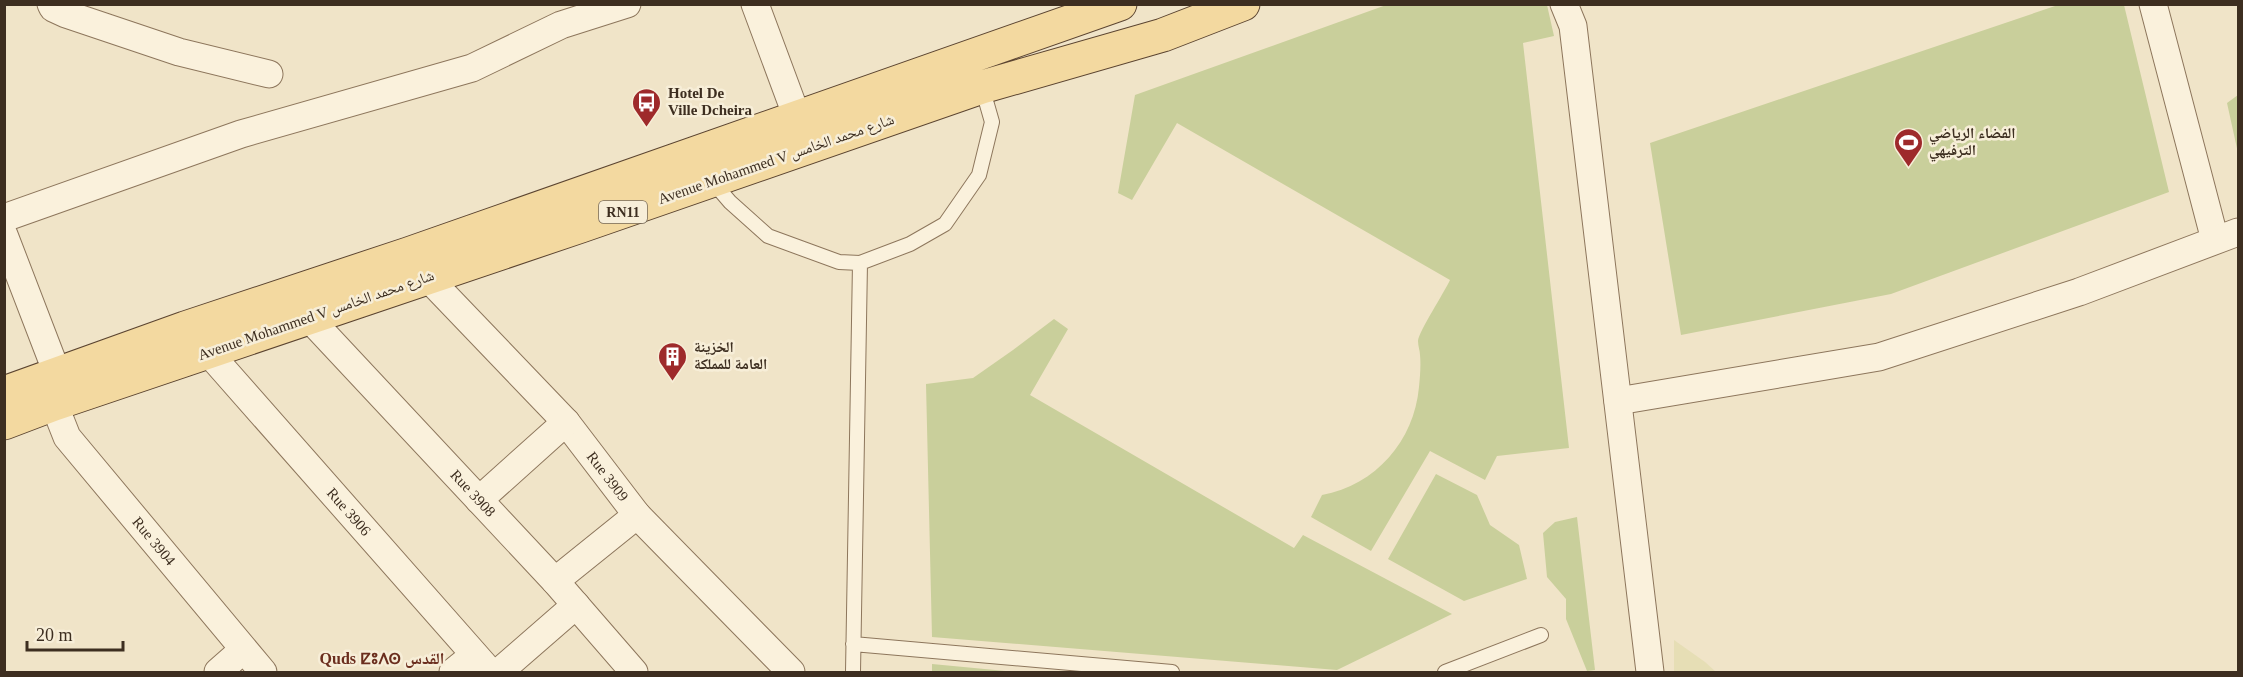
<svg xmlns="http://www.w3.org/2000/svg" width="2243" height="677" viewBox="0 0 2243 677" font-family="'Times New Roman','Noto Naskh Arabic','Noto Sans Tifinagh',serif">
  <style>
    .farmland { fill: #e6deb5 }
    .green { fill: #c9cf9b }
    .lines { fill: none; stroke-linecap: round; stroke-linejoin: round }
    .service-casing { stroke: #8d765c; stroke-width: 16 }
    .minor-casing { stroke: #8d765c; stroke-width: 29 }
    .primary-casing { stroke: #5b4430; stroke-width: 35 }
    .service { stroke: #faf1dc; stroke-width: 14 }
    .minor { stroke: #faf1dc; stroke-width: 27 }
    .primary { stroke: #f3d9a0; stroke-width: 33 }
    .labels { text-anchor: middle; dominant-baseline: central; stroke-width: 5; stroke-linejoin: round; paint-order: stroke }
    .shield { fill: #f7eed8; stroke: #756857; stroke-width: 1.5 }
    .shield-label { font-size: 14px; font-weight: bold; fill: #3d2e20 }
    .poi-label { font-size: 15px; font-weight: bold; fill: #3d2e20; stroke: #f7eed8; text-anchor: start }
    .street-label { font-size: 15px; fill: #3d2e20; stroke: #f7eed8 }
    .neighbourhood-label { font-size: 16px; font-weight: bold; fill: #6b2e1e; stroke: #f7eed8 }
  </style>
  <rect width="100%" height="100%" fill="#f0e4c8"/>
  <!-- farmland -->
  <path class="farmland" d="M 1674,640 L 1705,662 L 1716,672 L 1674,672 Z"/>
  <!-- green -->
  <path class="green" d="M 1389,4 L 1547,5 L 1554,36 L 1523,43 L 1569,448 L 1497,456 L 1485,480 L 1430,451 L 1371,551 L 1311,517 L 1322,495 C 1376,485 1414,441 1419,387 C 1420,377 1421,365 1420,355 C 1420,351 1418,346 1418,341 C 1419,331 1444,293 1450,280 L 1177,123 L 1132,200 L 1118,193 L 1135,95 Z
    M 2061,4 L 2124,5 L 2169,192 L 1891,294 L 1681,335 L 1650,143 Z
    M 2238,95 L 2238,153 L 2227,103 Z
    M 1054,319 L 1068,329 L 1030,395 L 1294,548 L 1303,535 L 1452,614 L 1337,670 L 932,637 L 926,384 L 973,378 L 1013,350 Z
    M 1436,474 L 1477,495 L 1490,525 L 1519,545 L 1527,579 L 1464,601 L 1388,559 Z
    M 1577,517 L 1595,670 L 1587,671 L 1566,619 L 1566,599 L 1547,577 L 1543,533 L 1555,522 Z
    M 932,664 L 1016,672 L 932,672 Z"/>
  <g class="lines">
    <defs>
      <path id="service" d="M 712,181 L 730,202 L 768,236 L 839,262 L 860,263 L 910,244 L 945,224 L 979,175 L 992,122 L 982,87
        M 853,644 L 1172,672
        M 853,672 L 860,263
        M 1445,672 L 1541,635"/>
      <g id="minor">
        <path d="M 51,4 L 53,8 L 66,14 L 179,52 L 269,74"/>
        <path d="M 755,4 L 797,117"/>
        <path d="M 1564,4 L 1573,26 L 1650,672"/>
        <path d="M 2153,4 L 2215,240"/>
        <path d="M 4,218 L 241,134 L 472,68 L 561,25 L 627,4"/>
        <path d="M 4,235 L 57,373"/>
        <path id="s1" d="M 428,278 L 566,422 L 637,515 L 791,672"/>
        <path id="s2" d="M 309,318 L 555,581 L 634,672"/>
        <path id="s3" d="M 208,352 L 490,672"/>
        <path d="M 1618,401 L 1879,357 L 2079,292 L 2238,232"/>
        <path id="s4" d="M 54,404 L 67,437 L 263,672"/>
        <path d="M 479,500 L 566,422"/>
        <path d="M 555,581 L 637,515"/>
        <path d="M 218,672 L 243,650"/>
        <path d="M 453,672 L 474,655"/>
        <path d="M 499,672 L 576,605"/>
      </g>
      <path id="primary" d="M 4,393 L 185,328 L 408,254 L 1120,4
        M 4,423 L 54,404 L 581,226 L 982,87 L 1163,35 L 1243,4"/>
    </defs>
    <!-- service casing -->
    <use href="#service" class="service-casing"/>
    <!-- minor casing -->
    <use href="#minor" class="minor-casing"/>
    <!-- primary casing -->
    <use href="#primary" class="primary-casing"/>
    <!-- service -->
    <use href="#service" class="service"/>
    <!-- minor -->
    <use href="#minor" class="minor"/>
    <!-- primary -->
    <use href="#primary" class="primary"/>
  </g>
  <!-- icons -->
  <defs>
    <symbol id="bus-pin" viewBox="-11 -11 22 30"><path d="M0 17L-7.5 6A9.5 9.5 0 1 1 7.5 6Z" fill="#9e2a2b" stroke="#f7eed8"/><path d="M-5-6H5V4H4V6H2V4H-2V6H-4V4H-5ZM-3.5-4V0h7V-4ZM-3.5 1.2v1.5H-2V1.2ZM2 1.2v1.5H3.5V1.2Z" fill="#fff"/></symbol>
    <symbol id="stadium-pin" viewBox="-11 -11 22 30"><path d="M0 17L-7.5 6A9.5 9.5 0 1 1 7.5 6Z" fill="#9e2a2b" stroke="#f7eed8"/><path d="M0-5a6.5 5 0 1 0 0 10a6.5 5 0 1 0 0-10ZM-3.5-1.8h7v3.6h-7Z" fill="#fff"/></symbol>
    <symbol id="building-pin" viewBox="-11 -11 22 30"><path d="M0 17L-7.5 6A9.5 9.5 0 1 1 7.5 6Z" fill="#9e2a2b" stroke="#f7eed8"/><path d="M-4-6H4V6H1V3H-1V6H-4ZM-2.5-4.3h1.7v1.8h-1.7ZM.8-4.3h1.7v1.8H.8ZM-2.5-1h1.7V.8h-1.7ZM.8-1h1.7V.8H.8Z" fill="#fff"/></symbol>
  </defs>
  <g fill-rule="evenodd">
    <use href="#bus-pin" x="630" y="86" width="33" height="45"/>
    <use href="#stadium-pin" x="1892" y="126" width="33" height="45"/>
    <use href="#building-pin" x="656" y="340" width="33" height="45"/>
  </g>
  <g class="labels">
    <!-- shield labels -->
    <rect class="shield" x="599" y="201" width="48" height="22" rx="4.5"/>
    <g class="shield-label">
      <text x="623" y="212">RN11</text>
    </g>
    <!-- poi labels -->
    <g class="poi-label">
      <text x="668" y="93">Hotel De<tspan x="668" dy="17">Ville Dcheira</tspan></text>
      <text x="1929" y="133">الفضاء الرياضي<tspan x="1929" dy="17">الترفيهي</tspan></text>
      <text x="694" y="347">الخزينة<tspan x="694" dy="17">العامة للمملكة</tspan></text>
    </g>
    <!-- street labels -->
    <g class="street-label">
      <text transform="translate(776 159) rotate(-19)">Avenue Mohammed V شارع محمد الخامس</text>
      <text transform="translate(316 315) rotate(-19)">Avenue Mohammed V شارع محمد الخامس</text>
      <text stroke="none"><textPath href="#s1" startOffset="268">Rue 3909</textPath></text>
      <text stroke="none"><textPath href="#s2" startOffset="240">Rue 3908</textPath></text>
      <text stroke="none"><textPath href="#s3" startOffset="213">Rue 3906</textPath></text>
      <text stroke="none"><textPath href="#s4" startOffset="171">Rue 3904</textPath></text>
    </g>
    <!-- neighbourhood labels -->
    <g class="neighbourhood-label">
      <text x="382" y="658">Quds ⵇⵓⴷⵙ القدس</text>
    </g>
  </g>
  <!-- border -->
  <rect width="2243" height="677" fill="none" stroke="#3d2e20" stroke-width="12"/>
  <!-- scale -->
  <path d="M27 641v9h96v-9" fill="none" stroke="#3d2e20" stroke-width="3"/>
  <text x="36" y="641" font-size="18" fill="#3d2e20" stroke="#f7eed8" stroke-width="4.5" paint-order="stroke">20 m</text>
</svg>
